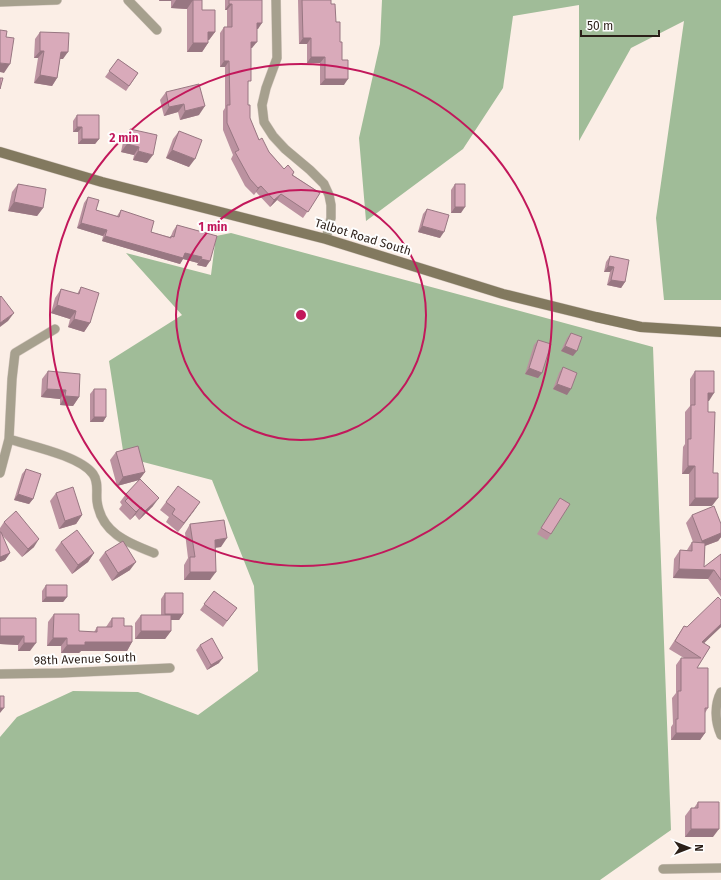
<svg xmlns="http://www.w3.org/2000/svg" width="721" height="880" viewBox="0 0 721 880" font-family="'Fira Sans',sans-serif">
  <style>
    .forest { fill: #a0bc98 }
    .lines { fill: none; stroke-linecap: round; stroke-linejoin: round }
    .street-casing { stroke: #d6c9c1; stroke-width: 10 }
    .secondary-casing { stroke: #d6c9c1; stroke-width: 11 }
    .street { stroke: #a6a08e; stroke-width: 9 }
    .secondary { stroke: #82795f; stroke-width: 10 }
    .wall { fill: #bb92a0 }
    .shaded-wall { fill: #987782 }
    .building { fill: #d9aaba; stroke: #987782 }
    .ring { fill: none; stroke: #c2185b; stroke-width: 2 }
    .labels { text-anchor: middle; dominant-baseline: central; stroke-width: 4; stroke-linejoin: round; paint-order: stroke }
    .street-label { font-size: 12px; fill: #2b1f18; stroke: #fefefe }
    .centre { fill: #c2185b; stroke: #fefefe; stroke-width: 2 }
    .ring-label { font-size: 12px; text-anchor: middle; font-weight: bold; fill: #c2185b; stroke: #fefefe; stroke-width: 4; stroke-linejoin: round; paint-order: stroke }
  </style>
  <rect width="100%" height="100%" fill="#fbeee6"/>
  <!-- forest -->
  <path class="forest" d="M 382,0 L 721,0 L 721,300 L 664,300 L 656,218 L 684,21 L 631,48 L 579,141 L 579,5 L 513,16 L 503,88 L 463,149 L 366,221 L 359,138 L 380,44 Z
    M 231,233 L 653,347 L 671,830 L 600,880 L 0,880 L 0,737 L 17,717 L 73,691 L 138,692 L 198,715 L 258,671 L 254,586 L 212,480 L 124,457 L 109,361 L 182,315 L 126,253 L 211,275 L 216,236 Z"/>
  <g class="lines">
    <defs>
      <path id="street" d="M 128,0 L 157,30
        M 276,0 L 277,58 L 266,88 L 262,105 L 264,122 L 273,136 L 285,149 L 310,170 L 324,184 L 329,195 L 331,205 L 331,218 L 326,239
        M 0,2 L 57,0
        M 9,439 C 31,446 80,456 93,474 C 99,482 96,492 97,501 C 101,533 128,543 154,553
        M 0,473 L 9,439 L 12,379 L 15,353 L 55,329
        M 0,674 L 61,673 L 170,668
        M 721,692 C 714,705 715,722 721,735
        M 663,869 L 721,868"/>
      <path id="secondary" d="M 0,152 L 102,182 L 326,239 L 503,294 L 596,317 L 641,327 L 721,332"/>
    </defs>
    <!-- street casing -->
    <use href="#street" class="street-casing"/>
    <!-- secondary casing -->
    <use href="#secondary" class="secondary-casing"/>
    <!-- street -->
    <use href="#street" class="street"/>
    <!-- secondary -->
    <use href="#secondary" class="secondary"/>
  </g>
  <!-- wall -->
  <path class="wall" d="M 159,0 L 202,0 L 202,10 L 215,32 L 209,40 L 208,40 L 208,43 L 202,52 L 187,52 L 187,9 L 171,8 L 171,1 L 159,1 Z
    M 225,0 L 262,0 L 258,29 L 257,29 L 252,48 L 251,48 L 248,85 L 248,105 L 250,118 L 259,140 L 284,169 L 294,172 L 293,175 L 320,193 L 303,218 L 277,200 L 270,207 L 256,192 L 254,195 L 245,186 L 231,159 L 233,155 L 223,130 L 223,111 L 225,108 L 225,67 L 220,67 L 220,33 L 224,27 L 227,27 L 227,10 L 225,10 Z
    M 298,0 L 331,0 L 331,4 L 340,42 L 344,85 L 320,85 L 320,63 L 307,63 L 307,44 L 299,44 Z
    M 40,32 L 63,59 L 60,59 L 57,78 L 52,86 L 34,83 L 38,58 L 34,58 L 35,39 Z
    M 118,59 L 138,73 L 126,91 L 105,77 Z
    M 166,92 L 199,115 L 180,120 L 178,112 L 164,116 L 160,100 Z
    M 77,115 L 99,139 L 95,144 L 78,144 L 78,132 L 73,132 L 73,121 Z
    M 130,129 L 147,163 L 133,160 L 134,155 L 121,152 L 124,137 Z
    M 179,131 L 189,167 L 166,158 L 173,139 Z
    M 18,184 L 43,208 L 37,216 L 8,211 L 12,192 Z
    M 455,184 L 461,213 L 451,213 L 451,190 Z
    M 88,197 L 96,210 L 117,216 L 121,210 L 151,232 L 170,237 L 171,236 L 173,231 L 177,225 L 217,236 L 206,267 L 197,265 L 198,263 L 183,259 L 180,264 L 102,241 L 103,236 L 77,228 L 84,203 Z
    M 427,209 L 440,238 L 418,232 L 423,214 Z
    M 610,256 L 625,282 L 621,288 L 607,285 L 610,272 L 604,272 L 606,262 Z
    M 81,287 L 90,323 L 84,332 L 68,327 L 70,319 L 51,313 L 55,298 L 61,289 L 77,294 Z
    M 571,333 L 573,356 L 561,351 L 567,338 Z
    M 538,340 L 542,373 L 538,378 L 525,374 L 534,345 Z
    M 563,367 L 567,395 L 553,389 L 559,373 Z
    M 48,371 L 79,397 L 73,406 L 60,405 L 60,399 L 41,397 L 42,379 Z
    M 695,371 L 709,401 L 708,401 L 708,412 L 712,506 L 689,506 L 689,474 L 682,474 L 683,447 L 685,444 L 685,412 L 690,406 L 690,379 Z
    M 94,389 L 106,417 L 103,422 L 90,422 L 90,394 Z
    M 116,452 L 145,472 L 139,480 L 117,486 L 110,460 Z
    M 26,469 L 33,499 L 29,504 L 14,500 L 22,474 Z
    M 56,493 L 82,515 L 76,524 L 59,529 L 50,501 Z
    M 126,494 L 153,506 L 139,520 L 135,515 L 130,520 L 119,509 L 122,505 L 120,502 Z
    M 560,498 L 551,534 L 547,540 L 537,534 Z
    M 166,502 L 200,502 L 178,532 L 166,522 L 169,517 L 160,510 Z
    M 692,515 L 721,524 L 721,537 L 718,541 L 705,546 L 704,567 L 721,554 L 721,597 L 708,579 L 673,578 L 674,559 L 680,550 L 687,550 L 692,542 L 693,542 L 686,523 Z
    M 4,522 L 34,547 L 22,557 L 2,535 L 10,553 L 5,560 L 0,562 L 0,528 Z
    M 190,524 L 221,547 L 215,548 L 210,580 L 184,580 L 184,565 L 188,558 L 185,533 Z
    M 61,542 L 94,553 L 88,562 L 72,574 L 55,550 Z
    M 105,552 L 130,570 L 112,581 L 99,560 Z
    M 46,585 L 67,597 L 63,602 L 42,602 L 42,591 Z
    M 214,591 L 237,608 L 223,627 L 200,610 Z
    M 165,593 L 183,614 L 179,620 L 171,620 L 171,631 L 165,639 L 135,639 L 135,623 L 141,615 L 161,615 L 161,599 Z
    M 721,600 L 721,627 L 703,643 L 710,647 L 697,668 L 708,708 L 705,713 L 705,733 L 700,740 L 671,740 L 671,727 L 673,724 L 672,698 L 676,693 L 676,665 L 681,658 L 684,658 L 669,649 L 684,626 L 687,627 Z
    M 54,614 L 79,631 L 94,632 L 97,627 L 106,627 L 112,618 L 124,626 L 132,642 L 127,651 L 81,651 L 79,653 L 61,653 L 61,646 L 47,646 L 48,622 Z
    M 0,618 L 36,618 L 30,651 L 18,651 L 18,645 L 0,644 Z
    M 200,645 L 219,663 L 207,670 L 196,650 Z
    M 698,802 L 713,837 L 685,837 L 685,816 L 691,808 L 694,808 Z"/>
  <!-- shaded-wall -->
  <path class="shaded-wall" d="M 160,0 L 172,0 L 171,1 L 159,1 Z
    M 176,0 L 193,0 L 187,9 L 171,8 Z
    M 229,4 L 232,4 L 227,10 L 225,10 Z
    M 257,23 L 262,23 L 258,29 L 252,29 Z
    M 208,32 L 215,32 L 209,40 L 202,40 Z
    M 303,38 L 311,38 L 307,44 L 299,44 Z
    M 251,42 L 257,42 L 252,48 L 246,48 Z
    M 193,43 L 208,43 L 202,52 L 187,52 Z
    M 40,51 L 44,51 L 38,58 L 34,58 Z
    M 61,52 L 68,52 L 63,59 L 56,59 Z
    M 311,57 L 325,57 L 320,63 L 307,63 Z
    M 224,61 L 229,61 L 225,67 L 220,67 Z
    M 0,63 L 10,64 L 4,73 L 0,72 Z
    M 40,75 L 57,78 L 52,86 L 34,83 Z
    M 325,79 L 348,79 L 344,85 L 320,85 Z
    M 184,104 L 178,112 L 164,116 L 169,107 Z
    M 205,106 L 199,115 L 180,120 L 185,111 Z
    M 77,127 L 82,127 L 78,132 L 73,132 Z
    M 82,139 L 99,139 L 95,144 L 78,144 Z
    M 127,144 L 139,147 L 134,155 L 121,152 Z
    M 172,150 L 195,159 L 189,167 L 166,158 Z
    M 138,151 L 153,155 L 147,163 L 133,160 Z
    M 261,186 L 256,192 L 254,195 L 258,188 Z
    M 281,194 L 277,200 L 270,207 L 274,200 Z
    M 14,202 L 43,208 L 37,216 L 8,211 Z
    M 455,207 L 465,207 L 461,213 L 451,213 Z
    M 81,223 L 107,230 L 103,236 L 77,228 Z
    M 422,226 L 444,232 L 440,238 L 418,232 Z
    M 105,236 L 185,253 L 202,257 L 198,263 L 183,259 L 180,264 L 102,241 Z
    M 201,259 L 210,261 L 206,267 L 197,265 Z
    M 608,266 L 614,267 L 610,272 L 604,272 Z
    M 611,280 L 625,282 L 621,288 L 607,285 Z
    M 57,305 L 76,311 L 70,319 L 51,313 Z
    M 14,313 L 8,321 L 0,327 L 0,323 Z
    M 74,319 L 90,323 L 84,332 L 68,327 Z
    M 565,346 L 577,351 L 573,356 L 561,351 Z
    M 529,368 L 542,373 L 538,378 L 525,374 Z
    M 557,384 L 571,389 L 567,395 L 553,389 Z
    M 47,389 L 66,390 L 60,399 L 41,397 Z
    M 708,393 L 714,393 L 709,401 L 703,401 Z
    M 65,396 L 79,397 L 73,406 L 60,405 Z
    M 94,417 L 106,417 L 103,422 L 90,422 Z
    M 688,466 L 695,466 L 689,474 L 682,474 Z
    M 145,472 L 139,480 L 117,486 L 123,477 Z
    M 18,494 L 33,499 L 29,504 L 14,500 Z
    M 159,498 L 153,506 L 139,520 L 145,511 Z
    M 695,498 L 718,498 L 712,506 L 689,506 Z
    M 200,502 L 194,511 L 178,532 L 184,523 Z
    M 141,507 L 135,515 L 130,520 L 136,512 Z
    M 82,515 L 76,524 L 59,529 L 65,521 Z
    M 721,533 L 721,537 L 718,541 L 696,549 L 702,541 Z
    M 227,538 L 221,547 L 209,548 L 215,540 Z
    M 39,539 L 34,547 L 22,557 L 28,549 Z
    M 10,553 L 5,560 L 0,562 L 0,557 Z
    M 94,553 L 88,562 L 72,574 L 78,565 Z
    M 136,562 L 130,570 L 112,581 L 118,573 Z
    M 679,569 L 714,570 L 708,579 L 673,578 Z
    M 190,572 L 216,572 L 210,580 L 184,580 Z
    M 46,597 L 67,597 L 63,602 L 42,602 Z
    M 165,614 L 183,614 L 179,620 L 161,620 Z
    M 721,624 L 721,627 L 697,650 L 702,642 Z
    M 141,631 L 171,631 L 165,639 L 135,639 Z
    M 0,636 L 24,636 L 18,645 L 0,644 Z
    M 53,638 L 67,638 L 61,646 L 47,646 Z
    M 85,642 L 132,642 L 127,651 L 81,651 L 79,653 L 61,653 L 67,645 Z
    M 24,643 L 36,643 L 30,651 L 18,651 Z
    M 223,658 L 219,663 L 207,670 L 211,665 Z
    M 0,708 L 4,708 L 0,713 Z
    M 676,733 L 705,733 L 700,740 L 671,740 Z
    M 691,829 L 719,829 L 713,837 L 685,837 Z"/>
  <!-- building -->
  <path class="building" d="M 186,0 L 202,0 L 202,10 L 215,10 L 215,32 L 208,32 L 208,43 L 193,43 L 193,0 Z
    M 229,0 L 262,0 L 262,23 L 257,23 L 257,42 L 251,42 L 251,81 L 248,81 L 248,105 L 250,105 L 250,118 L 259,140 L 262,138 L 269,152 L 284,169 L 288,165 L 294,172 L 292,175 L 320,193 L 308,212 L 281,194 L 274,200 L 261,186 L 258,188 L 250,179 L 235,152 L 239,150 L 227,123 L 227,105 L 230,105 L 229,61 L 224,61 L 224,27 L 232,27 L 232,4 L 229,4 Z
    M 302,0 L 331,0 L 331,4 L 335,4 L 336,22 L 340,22 L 340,42 L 342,42 L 342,60 L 348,60 L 348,79 L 325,79 L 325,57 L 311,57 L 311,38 L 303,38 Z
    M 0,30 L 7,31 L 6,37 L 14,38 L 10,64 L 0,63 Z
    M 40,32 L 69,33 L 68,52 L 61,52 L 57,78 L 40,75 L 44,51 L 40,51 Z
    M 118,59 L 138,73 L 129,86 L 109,71 Z
    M 0,78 L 3,78 L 0,89 Z
    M 199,84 L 205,106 L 185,111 L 184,104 L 169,107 L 166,92 Z
    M 77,115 L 99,115 L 99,139 L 82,139 L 82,127 L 77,127 Z
    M 130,129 L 157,135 L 153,155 L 138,151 L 139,147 L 127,144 Z
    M 179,131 L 202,140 L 195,159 L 172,150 Z
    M 18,184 L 46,189 L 43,208 L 14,202 Z
    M 455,184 L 465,184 L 465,207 L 455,207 Z
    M 88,197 L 99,200 L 96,210 L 119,217 L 121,210 L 154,221 L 151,232 L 171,238 L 171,236 L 174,237 L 177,225 L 217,236 L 210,261 L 201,259 L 202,257 L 185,253 L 183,258 L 105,236 L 107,230 L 81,223 Z
    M 427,209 L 449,215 L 444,232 L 422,226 Z
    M 610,256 L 629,260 L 625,282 L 611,280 L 614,267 L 608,266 Z
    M 81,287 L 99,293 L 90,323 L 74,319 L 76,311 L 57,305 L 61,289 L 79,294 Z
    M 1,296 L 14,313 L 0,323 L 0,297 Z
    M 571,333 L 582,337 L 577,351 L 565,346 Z
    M 538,340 L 551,344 L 542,373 L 529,368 Z
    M 563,367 L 577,373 L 571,389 L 557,384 Z
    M 48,371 L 80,374 L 79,397 L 65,396 L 66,390 L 47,389 Z
    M 695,371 L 714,371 L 714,393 L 708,393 L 708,412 L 715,412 L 713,473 L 718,473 L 718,498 L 695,498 L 695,466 L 688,466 L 688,439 L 691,439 L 691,405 L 695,405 Z
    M 94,389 L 106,389 L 106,417 L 94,417 Z
    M 138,446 L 145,472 L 123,477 L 116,452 Z
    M 26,469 L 41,474 L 33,499 L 18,494 Z
    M 140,479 L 159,498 L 145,511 L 141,507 L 136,512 L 125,501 L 129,497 L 126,494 Z
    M 178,486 L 200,502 L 184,523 L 172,514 L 175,509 L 166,502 Z
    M 73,487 L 82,515 L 65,521 L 56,493 Z
    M 560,498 L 570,504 L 551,534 L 541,528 Z
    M 714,506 L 721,524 L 721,533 L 702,541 L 692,515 Z
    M 16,511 L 39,539 L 28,549 L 4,522 Z
    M 224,520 L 227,538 L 215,540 L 216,572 L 190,572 L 190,557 L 195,557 L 190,524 Z
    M 77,530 L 94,553 L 78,565 L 61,542 Z
    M 0,532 L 1,532 L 10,553 L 0,557 Z
    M 123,541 L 136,562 L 118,573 L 105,552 Z
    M 692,542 L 705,543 L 704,567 L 721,554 L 721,580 L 714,570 L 679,569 L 680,550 L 692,551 Z
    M 46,585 L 67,585 L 67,597 L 46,597 Z
    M 214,591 L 237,608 L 227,621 L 204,604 Z
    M 165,593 L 183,593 L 183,614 L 165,614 Z
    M 718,597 L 721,600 L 721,624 L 702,642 L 710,647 L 697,668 L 708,668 L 708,708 L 705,708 L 705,733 L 676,733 L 676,719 L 678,719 L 678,691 L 681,691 L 681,658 L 701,658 L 675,641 L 684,626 L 687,627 Z
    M 54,614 L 79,614 L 79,631 L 97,632 L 97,627 L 112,627 L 112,618 L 124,618 L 124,626 L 132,626 L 132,642 L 85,642 L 85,645 L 67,645 L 67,638 L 53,638 Z
    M 141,615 L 171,615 L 171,631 L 141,631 Z
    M 0,618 L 36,618 L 36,643 L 24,643 L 24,636 L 0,636 Z
    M 212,638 L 223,658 L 211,665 L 200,645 Z
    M 0,696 L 4,696 L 4,708 L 0,708 Z
    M 698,802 L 719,802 L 719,829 L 691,829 L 691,808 L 698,808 Z"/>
  <!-- distance rings -->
  <g class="ring">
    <circle cx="301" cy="315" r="125"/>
    <circle cx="301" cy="315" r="251"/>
  </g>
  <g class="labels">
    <!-- street labels -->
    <g class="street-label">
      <text transform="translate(363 237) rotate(17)">Talbot Road South</text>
      <text transform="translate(85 659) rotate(-2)">98th Avenue South</text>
    </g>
  </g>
  <circle cx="301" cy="315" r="6" class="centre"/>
  <g class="ring-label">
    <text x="124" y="142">2 min</text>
    <text x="213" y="231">1 min</text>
  </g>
  <!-- north arrow -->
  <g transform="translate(689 848) rotate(90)" stroke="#fefefe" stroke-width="3" paint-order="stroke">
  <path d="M0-3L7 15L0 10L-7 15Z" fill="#2b1f18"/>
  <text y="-6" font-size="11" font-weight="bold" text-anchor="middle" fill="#2b1f18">N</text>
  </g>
  <!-- scale -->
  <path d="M581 30v6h78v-6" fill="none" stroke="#2b1f18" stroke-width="2"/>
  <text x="587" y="30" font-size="12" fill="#2b1f18" stroke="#fefefe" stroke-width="3" paint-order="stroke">50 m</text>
</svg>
